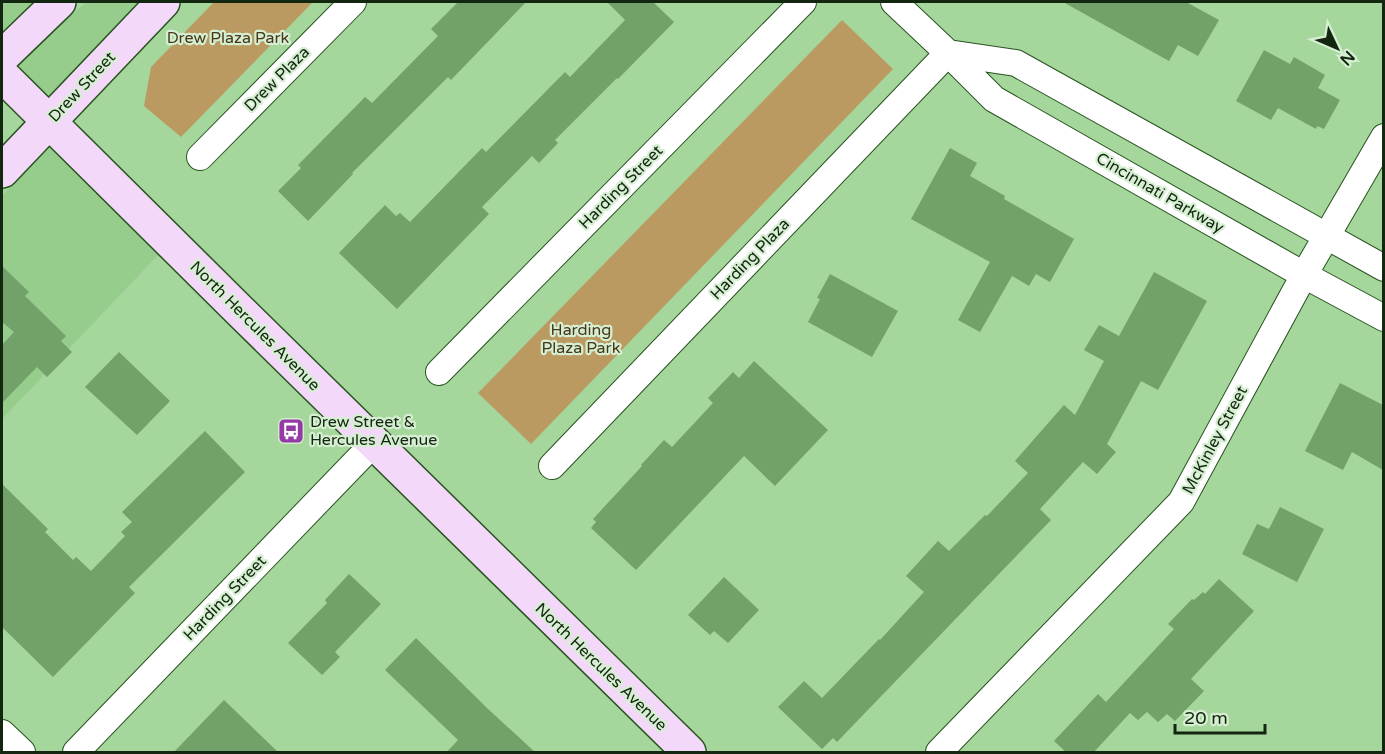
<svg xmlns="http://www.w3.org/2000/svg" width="1385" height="754" viewBox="0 0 1385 754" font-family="'Varela Round',sans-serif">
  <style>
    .built { fill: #96cc8c }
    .green { fill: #bb9a61 }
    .building { fill: #72a169 }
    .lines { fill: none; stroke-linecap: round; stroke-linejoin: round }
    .street-casing { stroke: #285320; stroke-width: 28 }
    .secondary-casing { stroke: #285320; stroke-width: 36 }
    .street { stroke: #fff; stroke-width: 26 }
    .secondary { stroke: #f3d8f9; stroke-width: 33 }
    .labels { text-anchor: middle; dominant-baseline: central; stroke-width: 4.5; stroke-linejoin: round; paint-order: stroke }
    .park-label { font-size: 16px; fill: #473619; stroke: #d6efd2 }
    .street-label { font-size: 16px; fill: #132610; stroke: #d6efd2 }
    .poi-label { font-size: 16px; fill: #132610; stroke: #d6efd2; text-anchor: start }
  </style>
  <rect width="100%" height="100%" fill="#a5d69c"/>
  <!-- built -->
  <path class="built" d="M 2,2 L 35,2 L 2,33 Z
    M 86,2 L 139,2 L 47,99 L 16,67 Z
    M 51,146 L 159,254 L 2,419 L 2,196 Z"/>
  <!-- green -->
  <path class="green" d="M 214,2 L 313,2 L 181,137 L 144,106 L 151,67 Z
    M 842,20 L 893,69 L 531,444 L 478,393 Z"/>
  <!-- building -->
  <path class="building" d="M 458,2 L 526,2 L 451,80 L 448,77 L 352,173 L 353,174 L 308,221 L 278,191 L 301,168 L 298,165 L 365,97 L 372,103 L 438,36 L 431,29 Z
    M 607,2 L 653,2 L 674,22 L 618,79 L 617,78 L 555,140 L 558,143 L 539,163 L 532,156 L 482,207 L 489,214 L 397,309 L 339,253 L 385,205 L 396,216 L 400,213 L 410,222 L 482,148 L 486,152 L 565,72 L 570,77 L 625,20 Z
    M 1063,2 L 1186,2 L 1219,20 L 1198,56 L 1178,45 L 1169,61 Z
    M 1264,50 L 1290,64 L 1294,57 L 1325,75 L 1318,88 L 1340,100 L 1324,129 L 1317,126 L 1316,129 L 1278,108 L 1271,120 L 1236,101 Z
    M 950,148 L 977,163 L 970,176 L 1005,196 L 1004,199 L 1074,239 L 1050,282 L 1036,274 L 1029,286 L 1012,276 L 980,332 L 958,320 L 990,262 L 911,219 Z
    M 2,266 L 29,292 L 25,296 L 66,336 L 61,341 L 72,352 L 47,377 L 37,367 L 2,403 L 2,345 L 14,332 L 2,322 Z
    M 1154,272 L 1207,301 L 1158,390 L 1141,381 L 1107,444 L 1116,452 L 1097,474 L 1083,462 L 1040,509 L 1051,520 L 837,742 L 833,738 L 822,749 L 778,707 L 804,681 L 822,698 L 879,639 L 880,640 L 924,592 L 906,576 L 938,541 L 949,551 L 985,515 L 987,516 L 1028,473 L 1015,461 L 1064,405 L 1075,415 L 1104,361 L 1084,350 L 1099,325 L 1119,336 Z
    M 830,274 L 898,311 L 872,357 L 808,322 L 820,299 L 817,298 Z
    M 119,352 L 170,401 L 137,435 L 85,387 Z
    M 754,361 L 828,430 L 775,486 L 744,456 L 636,570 L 591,528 L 596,522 L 593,519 L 642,466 L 641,465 L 664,440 L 672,447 L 713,403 L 708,398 L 733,372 L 739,378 Z
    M 1340,383 L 1383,405 L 1383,470 L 1352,452 L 1343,470 L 1305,451 Z
    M 205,431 L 245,472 L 129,587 L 135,593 L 53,677 L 2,627 L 2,484 L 48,529 L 45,532 L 73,560 L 76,557 L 91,571 L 125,536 L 121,532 L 132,522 L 122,512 Z
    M 1280,507 L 1324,529 L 1297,582 L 1242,554 L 1257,524 L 1269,529 Z
    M 349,574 L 381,604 L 335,652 L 340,657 L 322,675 L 288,643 L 327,603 L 325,600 Z
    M 724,577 L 759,610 L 728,643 L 714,631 L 710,635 L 688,615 Z
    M 1219,579 L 1254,611 L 1191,679 L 1204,691 L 1175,721 L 1167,714 L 1158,722 L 1147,712 L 1138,720 L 1130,713 L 1093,753 L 1067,753 L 1054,741 L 1098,694 L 1106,702 L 1174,629 L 1168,624 L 1192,599 L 1194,600 L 1203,592 L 1205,594 Z
    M 416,638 L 488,709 L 536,753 L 446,753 L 458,740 L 385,670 Z
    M 224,700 L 279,753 L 173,753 Z"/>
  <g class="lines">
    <defs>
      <path id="street" d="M 894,2 L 948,53 L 994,99 L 1304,275 L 1384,318
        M 948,53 L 1016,63 L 1384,268
        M 200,157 L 353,2
        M 439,372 L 803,2
        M 552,466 L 948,53
        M 2,733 L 22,752
        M 76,752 L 374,443
        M 939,752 L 1181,502 L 1304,275 L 1384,137"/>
      <path id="secondary" d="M 2,57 L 59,2
        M 2,75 L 240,311 L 689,752
        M 2,171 L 163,2"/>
    </defs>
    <!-- street casing -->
    <use href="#street" class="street-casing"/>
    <!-- secondary casing -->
    <use href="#secondary" class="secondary-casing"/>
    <!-- street -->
    <use href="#street" class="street"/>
    <!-- secondary -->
    <use href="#secondary" class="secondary"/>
  </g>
  <!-- icons -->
  <defs>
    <symbol id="bus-square" viewBox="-11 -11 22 22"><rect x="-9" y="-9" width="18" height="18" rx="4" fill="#943aa6" stroke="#d6efd2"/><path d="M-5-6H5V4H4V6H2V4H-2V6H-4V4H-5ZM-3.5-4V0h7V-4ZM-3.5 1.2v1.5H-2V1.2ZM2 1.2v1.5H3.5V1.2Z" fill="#fff"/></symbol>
  </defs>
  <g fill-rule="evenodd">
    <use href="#bus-square" x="276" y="416" width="30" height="30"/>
  </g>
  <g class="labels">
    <!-- park labels -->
    <g class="park-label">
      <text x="228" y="38">Drew Plaza Park</text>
      <text x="581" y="330">Harding<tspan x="581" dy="18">Plaza Park</tspan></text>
    </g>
    <!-- street labels -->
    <g class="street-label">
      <text transform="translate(277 79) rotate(-45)">Drew Plaza</text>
      <text transform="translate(82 87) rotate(-47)">Drew Street</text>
      <text transform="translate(621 187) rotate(-45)">Harding Street</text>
      <text transform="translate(1160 193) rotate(30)">Cincinnati Parkway</text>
      <text transform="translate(750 259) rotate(-46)">Harding Plaza</text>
      <text transform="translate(255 326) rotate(45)">North Hercules Avenue</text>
      <text transform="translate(1215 440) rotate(-62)">McKinley Street</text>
      <text transform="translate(225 598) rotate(-46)">Harding Street</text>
      <text transform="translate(601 667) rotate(44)">North Hercules Avenue</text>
    </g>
    <!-- poi labels -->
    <g class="poi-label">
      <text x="310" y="422">Drew Street &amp;<tspan x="310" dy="18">Hercules Avenue</tspan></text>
    </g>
  </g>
  <!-- border -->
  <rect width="1385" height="754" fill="none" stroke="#132610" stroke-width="6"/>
  <!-- north arrow -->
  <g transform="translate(1337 48) rotate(134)" stroke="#d6efd2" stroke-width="4.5" paint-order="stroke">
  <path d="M0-4.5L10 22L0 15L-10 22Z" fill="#132610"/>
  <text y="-9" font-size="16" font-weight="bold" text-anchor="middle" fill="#132610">N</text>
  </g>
  <!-- scale -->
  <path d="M1175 724v9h90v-9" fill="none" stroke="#132610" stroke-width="3"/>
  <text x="1184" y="724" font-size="18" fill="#132610" stroke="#d6efd2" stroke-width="4.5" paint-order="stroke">20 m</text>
</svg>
